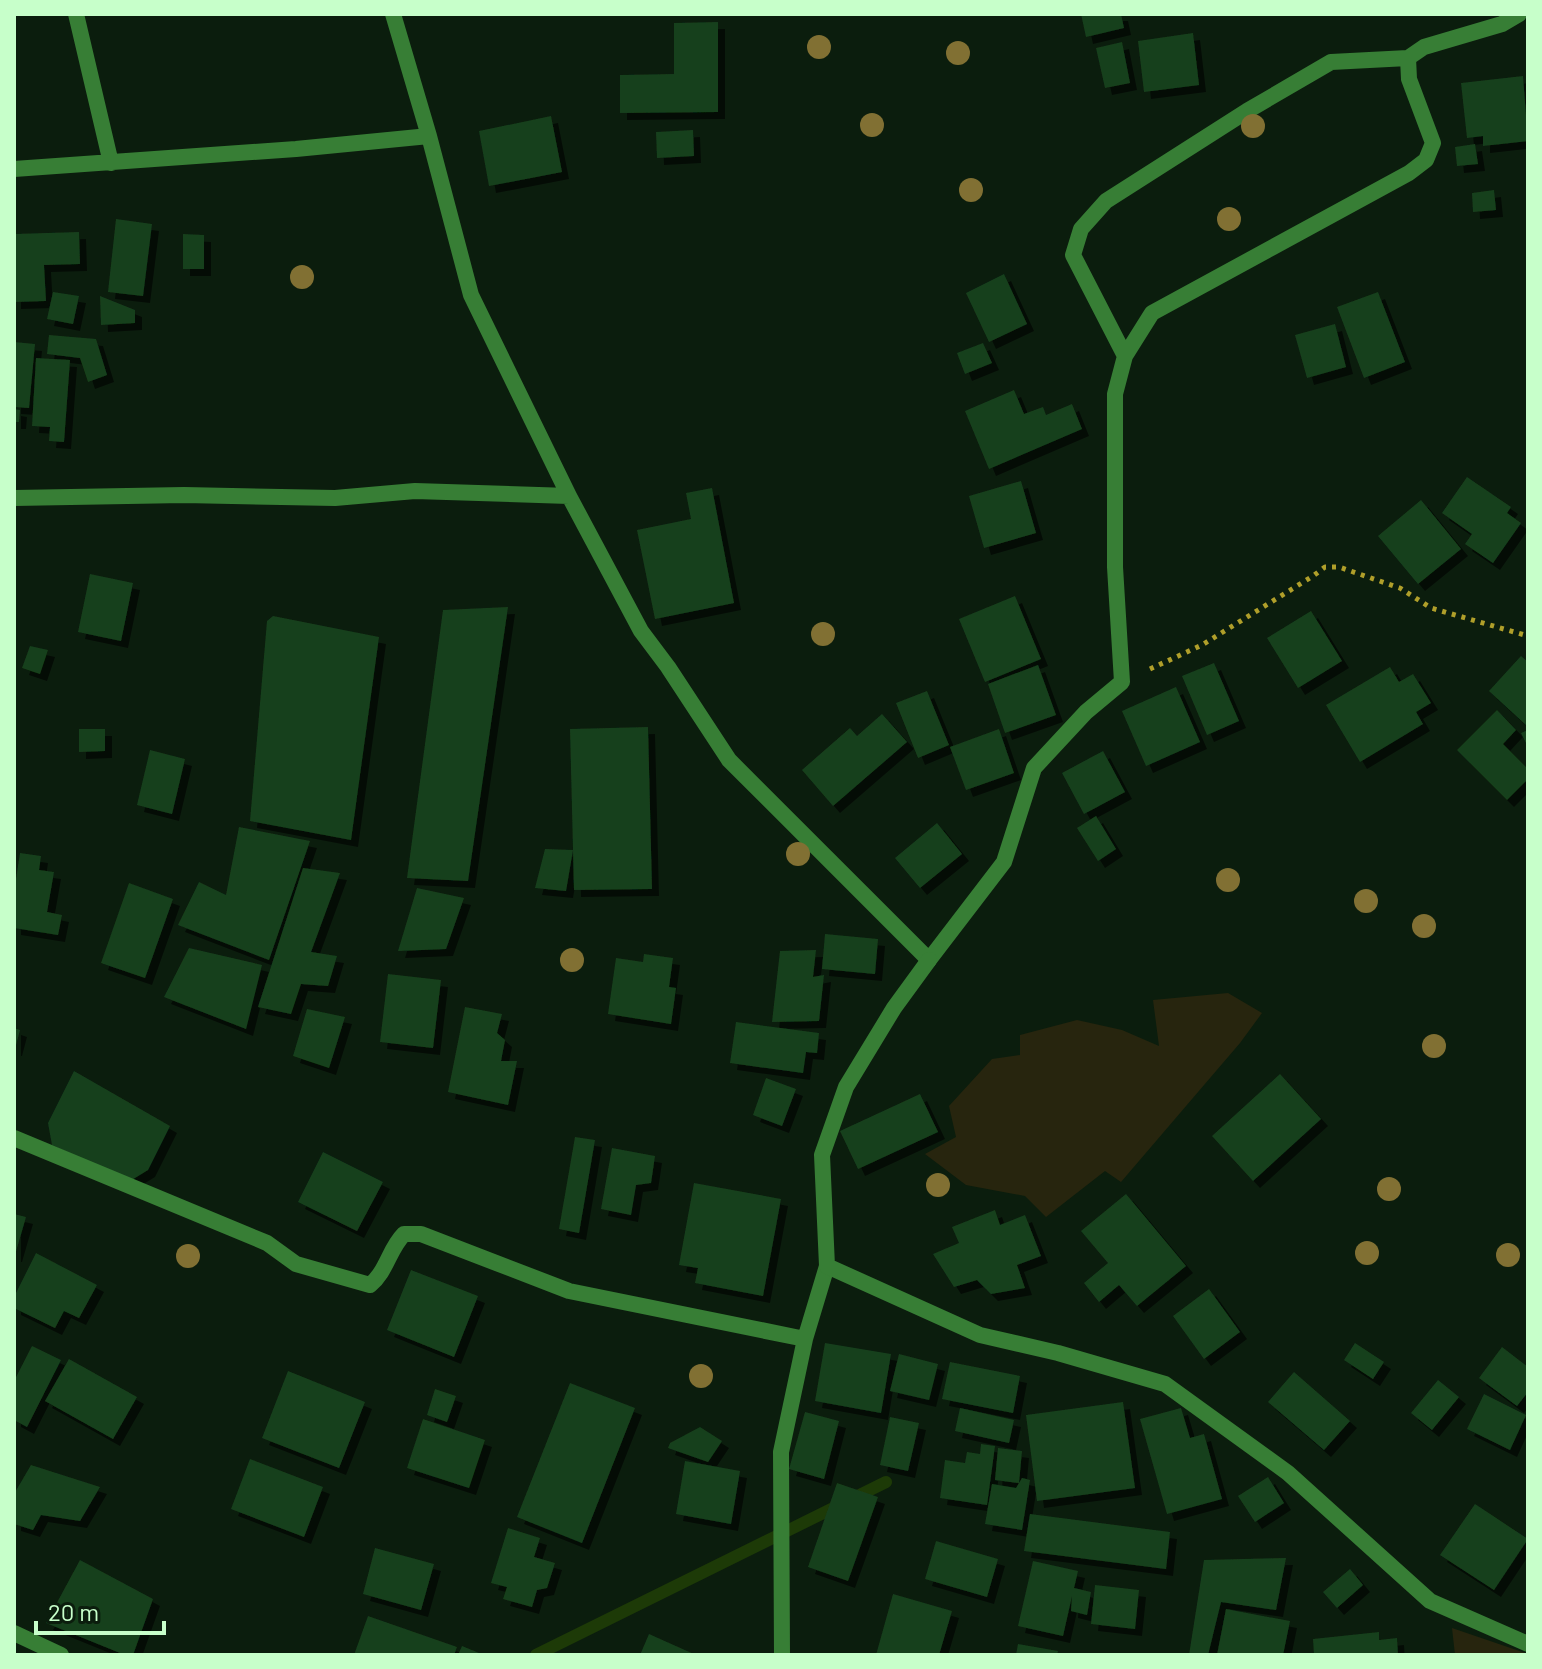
<svg xmlns="http://www.w3.org/2000/svg" width="1542" height="1669" viewBox="0 0 1542 1669" font-family="Barlow,sans-serif">
  <style>
    .green { fill: #27250e }
    .lines { fill: none; stroke-linecap: round; stroke-linejoin: round }
    .stream { stroke: #1d3a07; stroke-width: 12 }
    .building { fill: #173f1c; filter: url(#shadow) }
    .path { stroke: #b09f2a; stroke-width: 5; stroke-dasharray: 4 6; stroke-linecap: butt }
    .minor { stroke: #377e35; stroke-width: 16 }
    .tertiary { stroke: #377e35; stroke-width: 16 }
    .tree { fill: #817033 }
  </style>
  <defs>
    <filter id="shadow"><feDropShadow dx="7" dy="7" stdDeviation="0" flood-color="#0009"/></filter>
  </defs>
  <rect width="100%" height="100%" fill="#0b1d0d"/>
  <!-- green -->
  <path class="green" d="M 1228,993 L 1262,1013 L 1240,1043 L 1121,1182 L 1105,1171 L 1046,1217 L 1025,1196 L 966,1185 L 925,1154 L 956,1137 L 949,1106 L 992,1059 L 1020,1055 L 1020,1035 L 1077,1020 L 1122,1030 L 1159,1046 L 1153,1000 Z
    M 1452,1628 L 1528,1654 L 1528,1655 L 1455,1655 Z"/>
  <g class="lines">
    <!-- stream -->
    <path class="stream" d="M 536,1655 L 886,1482"/>
  </g>
  <!-- building -->
  <path class="building" d="M 1081,14 L 1121,14 L 1124,28 L 1086,37 Z
    M 718,22 L 718,112 L 620,113 L 620,75 L 674,74 L 674,23 Z
    M 1193,33 L 1199,85 L 1144,92 L 1138,41 Z
    M 1122,42 L 1130,83 L 1105,88 L 1096,48 Z
    M 1523,76 L 1528,141 L 1483,146 L 1483,136 L 1467,138 L 1461,83 Z
    M 551,116 L 562,172 L 489,186 L 479,131 Z
    M 693,130 L 694,156 L 657,158 L 656,132 Z
    M 1475,144 L 1478,164 L 1457,166 L 1455,147 Z
    M 1494,190 L 1496,210 L 1473,212 L 1472,193 Z
    M 116,219 L 152,224 L 143,296 L 108,292 Z
    M 79,232 L 80,264 L 44,265 L 46,301 L 14,302 L 14,234 Z
    M 183,234 L 204,235 L 204,269 L 183,269 Z
    M 1004,274 L 1027,324 L 989,342 L 966,293 Z
    M 53,292 L 79,296 L 73,324 L 47,319 Z
    M 1378,292 L 1405,362 L 1364,378 L 1337,307 Z
    M 100,296 L 135,310 L 135,323 L 101,325 Z
    M 1335,324 L 1346,367 L 1307,378 L 1295,335 Z
    M 49,335 L 96,339 L 107,375 L 88,382 L 80,358 L 47,354 Z
    M 14,342 L 35,344 L 29,408 L 14,407 Z
    M 983,343 L 992,363 L 965,374 L 957,353 Z
    M 36,358 L 70,360 L 64,442 L 49,441 L 50,427 L 32,426 Z
    M 1014,390 L 1024,414 L 1043,407 L 1046,415 L 1072,404 L 1082,429 L 989,469 L 965,411 Z
    M 14,409 L 20,410 L 19,422 L 14,422 Z
    M 1467,477 L 1511,507 L 1507,513 L 1521,523 L 1493,563 L 1465,544 L 1472,534 L 1442,513 Z
    M 1021,481 L 1036,533 L 984,548 L 969,496 Z
    M 712,488 L 734,603 L 655,619 L 637,530 L 691,519 L 686,493 Z
    M 1421,500 L 1461,549 L 1418,584 L 1378,536 Z
    M 90,574 L 133,583 L 121,641 L 78,632 Z
    M 1015,596 L 1041,659 L 985,682 L 959,619 Z
    M 508,607 L 468,881 L 407,878 L 443,610 Z
    M 1311,611 L 1342,661 L 1298,688 L 1267,638 Z
    M 273,616 L 379,637 L 351,840 L 250,821 L 267,621 Z
    M 30,646 L 48,650 L 40,674 L 22,668 Z
    M 1521,656 L 1528,662 L 1528,723 L 1526,725 L 1489,691 Z
    M 1214,663 L 1239,721 L 1207,735 L 1182,676 Z
    M 1038,665 L 1056,715 L 1005,733 L 988,684 Z
    M 1390,667 L 1399,682 L 1413,674 L 1431,703 L 1416,712 L 1423,724 L 1360,762 L 1326,705 Z
    M 1176,687 L 1200,742 L 1146,766 L 1122,711 Z
    M 927,691 L 949,745 L 918,758 L 896,703 Z
    M 1497,710 L 1516,730 L 1503,744 L 1528,769 L 1528,779 L 1507,800 L 1457,750 Z
    M 882,714 L 907,742 L 833,806 L 802,770 L 850,728 L 857,736 Z
    M 648,727 L 652,889 L 574,890 L 570,729 Z
    M 79,729 L 105,729 L 105,751 L 79,752 Z
    M 999,729 L 1014,773 L 966,790 L 950,747 Z
    M 1528,730 L 1528,747 L 1521,733 Z
    M 150,750 L 185,759 L 172,814 L 137,805 Z
    M 1103,751 L 1125,792 L 1084,814 L 1062,773 Z
    M 1096,816 L 1116,849 L 1098,861 L 1077,828 Z
    M 937,823 L 962,854 L 920,888 L 895,858 Z
    M 239,827 L 310,841 L 269,960 L 178,925 L 199,882 L 226,895 Z
    M 545,849 L 573,850 L 566,891 L 535,888 Z
    M 20,853 L 41,856 L 39,870 L 54,872 L 47,912 L 62,915 L 58,935 L 14,928 L 14,892 Z
    M 303,868 L 340,873 L 311,952 L 337,956 L 328,986 L 301,984 L 291,1014 L 258,1007 Z
    M 129,883 L 173,899 L 145,978 L 101,963 Z
    M 417,888 L 464,898 L 446,949 L 398,951 Z
    M 825,934 L 878,939 L 875,974 L 822,969 Z
    M 189,948 L 262,965 L 246,1029 L 164,997 Z
    M 816,950 L 813,977 L 824,975 L 819,1021 L 772,1022 L 780,951 Z
    M 644,954 L 673,958 L 669,987 L 676,988 L 671,1024 L 608,1014 L 616,958 L 643,962 Z
    M 388,974 L 441,980 L 433,1048 L 380,1042 Z
    M 465,1007 L 502,1014 L 497,1033 L 505,1040 L 501,1061 L 517,1061 L 508,1105 L 448,1092 Z
    M 307,1009 L 345,1017 L 329,1068 L 293,1056 Z
    M 736,1022 L 819,1033 L 817,1053 L 806,1052 L 803,1073 L 730,1063 Z
    M 14,1028 L 20,1030 L 15,1049 L 14,1049 Z
    M 74,1071 L 170,1126 L 148,1170 L 130,1181 L 52,1145 L 48,1123 Z
    M 1280,1074 L 1321,1119 L 1253,1181 L 1212,1136 Z
    M 766,1078 L 796,1089 L 782,1126 L 753,1115 Z
    M 920,1094 L 938,1132 L 858,1169 L 840,1131 Z
    M 575,1137 L 595,1140 L 579,1233 L 559,1229 Z
    M 612,1148 L 655,1156 L 651,1183 L 636,1185 L 631,1215 L 601,1209 Z
    M 323,1152 L 383,1182 L 357,1231 L 298,1202 Z
    M 694,1183 L 781,1199 L 763,1296 L 695,1283 L 698,1268 L 679,1265 Z
    M 1126,1194 L 1186,1266 L 1137,1306 L 1119,1285 L 1099,1302 L 1084,1283 L 1108,1263 L 1081,1231 Z
    M 995,1210 L 1000,1225 L 1025,1215 L 1041,1256 L 1017,1265 L 1025,1288 L 991,1294 L 977,1280 L 954,1287 L 933,1254 L 959,1243 L 952,1227 Z
    M 14,1214 L 26,1217 L 15,1255 L 14,1255 Z
    M 36,1253 L 97,1285 L 79,1318 L 64,1311 L 55,1328 L 14,1308 L 14,1297 Z
    M 411,1270 L 478,1296 L 454,1357 L 387,1330 Z
    M 1209,1289 L 1240,1332 L 1204,1359 L 1173,1316 Z
    M 825,1343 L 891,1354 L 881,1413 L 815,1401 Z
    M 1355,1343 L 1384,1362 L 1373,1379 L 1344,1360 Z
    M 32,1346 L 61,1360 L 27,1427 L 14,1420 L 14,1381 Z
    M 1502,1347 L 1528,1367 L 1528,1392 L 1517,1406 L 1479,1378 Z
    M 899,1354 L 938,1364 L 929,1400 L 890,1391 Z
    M 69,1359 L 137,1397 L 113,1439 L 45,1401 Z
    M 950,1362 L 1020,1376 L 1013,1413 L 942,1399 Z
    M 288,1371 L 365,1402 L 339,1468 L 262,1438 Z
    M 1294,1372 L 1350,1421 L 1324,1450 L 1268,1402 Z
    M 1438,1380 L 1459,1397 L 1432,1430 L 1411,1413 Z
    M 570,1383 L 635,1408 L 582,1543 L 517,1517 Z
    M 435,1389 L 456,1396 L 447,1422 L 427,1415 Z
    M 1484,1394 L 1526,1415 L 1510,1450 L 1467,1429 Z
    M 1123,1402 L 1135,1488 L 1037,1501 L 1026,1415 Z
    M 960,1408 L 1014,1420 L 1009,1443 L 955,1431 Z
    M 1181,1408 L 1190,1438 L 1204,1434 L 1222,1499 L 1167,1514 L 1140,1419 Z
    M 805,1412 L 839,1421 L 824,1479 L 789,1469 Z
    M 890,1417 L 919,1423 L 908,1471 L 880,1465 Z
    M 423,1419 L 485,1440 L 469,1488 L 407,1468 Z
    M 700,1427 L 722,1441 L 708,1462 L 668,1448 L 670,1443 Z
    M 981,1444 L 995,1446 L 987,1505 L 940,1498 L 945,1460 L 965,1463 L 967,1452 L 980,1454 Z
    M 998,1448 L 1022,1451 L 1019,1483 L 1022,1478 L 1030,1480 L 1022,1530 L 985,1524 L 992,1484 L 1016,1488 L 1019,1483 L 995,1480 Z
    M 250,1459 L 323,1487 L 304,1537 L 231,1509 Z
    M 685,1461 L 740,1471 L 731,1524 L 676,1514 Z
    M 31,1465 L 100,1487 L 80,1521 L 41,1515 L 33,1530 L 14,1524 L 14,1494 Z
    M 1268,1477 L 1284,1503 L 1255,1522 L 1238,1496 Z
    M 837,1483 L 878,1497 L 848,1581 L 808,1567 Z
    M 1475,1504 L 1528,1539 L 1494,1590 L 1440,1555 Z
    M 1030,1514 L 1170,1532 L 1166,1569 L 1024,1551 Z
    M 508,1528 L 540,1538 L 534,1557 L 555,1563 L 547,1588 L 537,1590 L 532,1607 L 503,1599 L 507,1587 L 491,1583 Z
    M 936,1541 L 998,1559 L 987,1597 L 925,1579 Z
    M 375,1548 L 434,1564 L 421,1610 L 363,1594 Z
    M 1286,1558 L 1276,1610 L 1221,1602 L 1208,1655 L 1189,1655 L 1204,1560 Z
    M 80,1560 L 153,1599 L 133,1655 L 125,1655 L 46,1623 Z
    M 1033,1561 L 1078,1571 L 1074,1588 L 1091,1592 L 1087,1615 L 1071,1611 L 1072,1596 L 1063,1636 L 1018,1626 Z
    M 1350,1569 L 1363,1585 L 1337,1608 L 1323,1592 Z
    M 1095,1585 L 1139,1590 L 1135,1629 L 1091,1624 Z
    M 893,1594 L 952,1611 L 939,1655 L 876,1655 Z
    M 1226,1609 L 1290,1621 L 1283,1655 L 1217,1655 Z
    M 368,1616 L 457,1647 L 454,1655 L 354,1655 Z
    M 1379,1632 L 1379,1640 L 1397,1638 L 1398,1655 L 1314,1655 L 1313,1639 Z
    M 649,1634 L 696,1655 L 640,1655 Z
    M 1018,1644 L 1058,1651 L 1057,1655 L 1016,1655 Z
    M 462,1646 L 484,1655 L 458,1655 Z"/>
  <g class="lines">
    <!-- path -->
    <path class="path" d="M 1150,669 L 1202,645 L 1313,576 L 1325,567 L 1339,567 L 1400,588 L 1431,608 L 1528,636"/>
    <!-- minor -->
    <path class="minor" d="M 76,14 L 111,163
      M 393,14 L 429,136 L 471,295 L 569,496 L 641,631 L 668,667 L 729,760 L 929,960 L 1004,862 L 1034,768 L 1086,712 L 1122,682 L 1115,567 L 1115,394 L 1125,356 L 1152,313 L 1409,173 L 1426,160 L 1433,143 L 1409,79 L 1408,58 L 1424,47 L 1502,24 L 1519,14
      M 14,169 L 296,149 L 429,136
      M 1125,356 L 1073,255 L 1081,229 L 1106,201 L 1247,111 L 1331,62 L 1408,58
      M 14,498 L 184,495 L 335,498 L 415,491 L 569,496
      M 14,1138 L 267,1243 L 296,1264 L 370,1285 C 387,1271 389,1249 404,1234 L 421,1234 L 569,1291 L 805,1339 L 827,1266
      M 14,1633 L 61,1655
      M 782,1655 L 781,1452 L 805,1339"/>
    <!-- tertiary -->
    <path class="tertiary" d="M 929,960 L 894,1008 L 846,1087 L 822,1155 L 827,1266 L 980,1335 L 1058,1353 L 1165,1384 L 1288,1473 L 1430,1601 L 1528,1644"/>
  </g>
  <!-- trees -->
  <g class="tree">
    <circle cx="819" cy="47" r="12"/>
    <circle cx="958" cy="53" r="12"/>
    <circle cx="872" cy="125" r="12"/>
    <circle cx="1253" cy="126" r="12"/>
    <circle cx="971" cy="190" r="12"/>
    <circle cx="1229" cy="219" r="12"/>
    <circle cx="302" cy="277" r="12"/>
    <circle cx="823" cy="634" r="12"/>
    <circle cx="798" cy="854" r="12"/>
    <circle cx="1228" cy="880" r="12"/>
    <circle cx="1366" cy="901" r="12"/>
    <circle cx="1424" cy="926" r="12"/>
    <circle cx="572" cy="960" r="12"/>
    <circle cx="1434" cy="1046" r="12"/>
    <circle cx="938" cy="1185" r="12"/>
    <circle cx="1389" cy="1189" r="12"/>
    <circle cx="1367" cy="1253" r="12"/>
    <circle cx="1508" cy="1255" r="12"/>
    <circle cx="188" cy="1256" r="12"/>
    <circle cx="701" cy="1376" r="12"/>
  </g>
  <!-- border -->
  <rect width="1542" height="1669" fill="none" stroke="#c7ffca" stroke-width="32"/>
  <!-- scale -->
  <path d="M36 1621v12h128v-12" fill="none" stroke="#c7ffca" stroke-width="4"/>
  <text x="48" y="1621" font-size="24" fill="#c7ffca" stroke="#0b1d0d" stroke-width="6" paint-order="stroke">20 m</text>
</svg>
